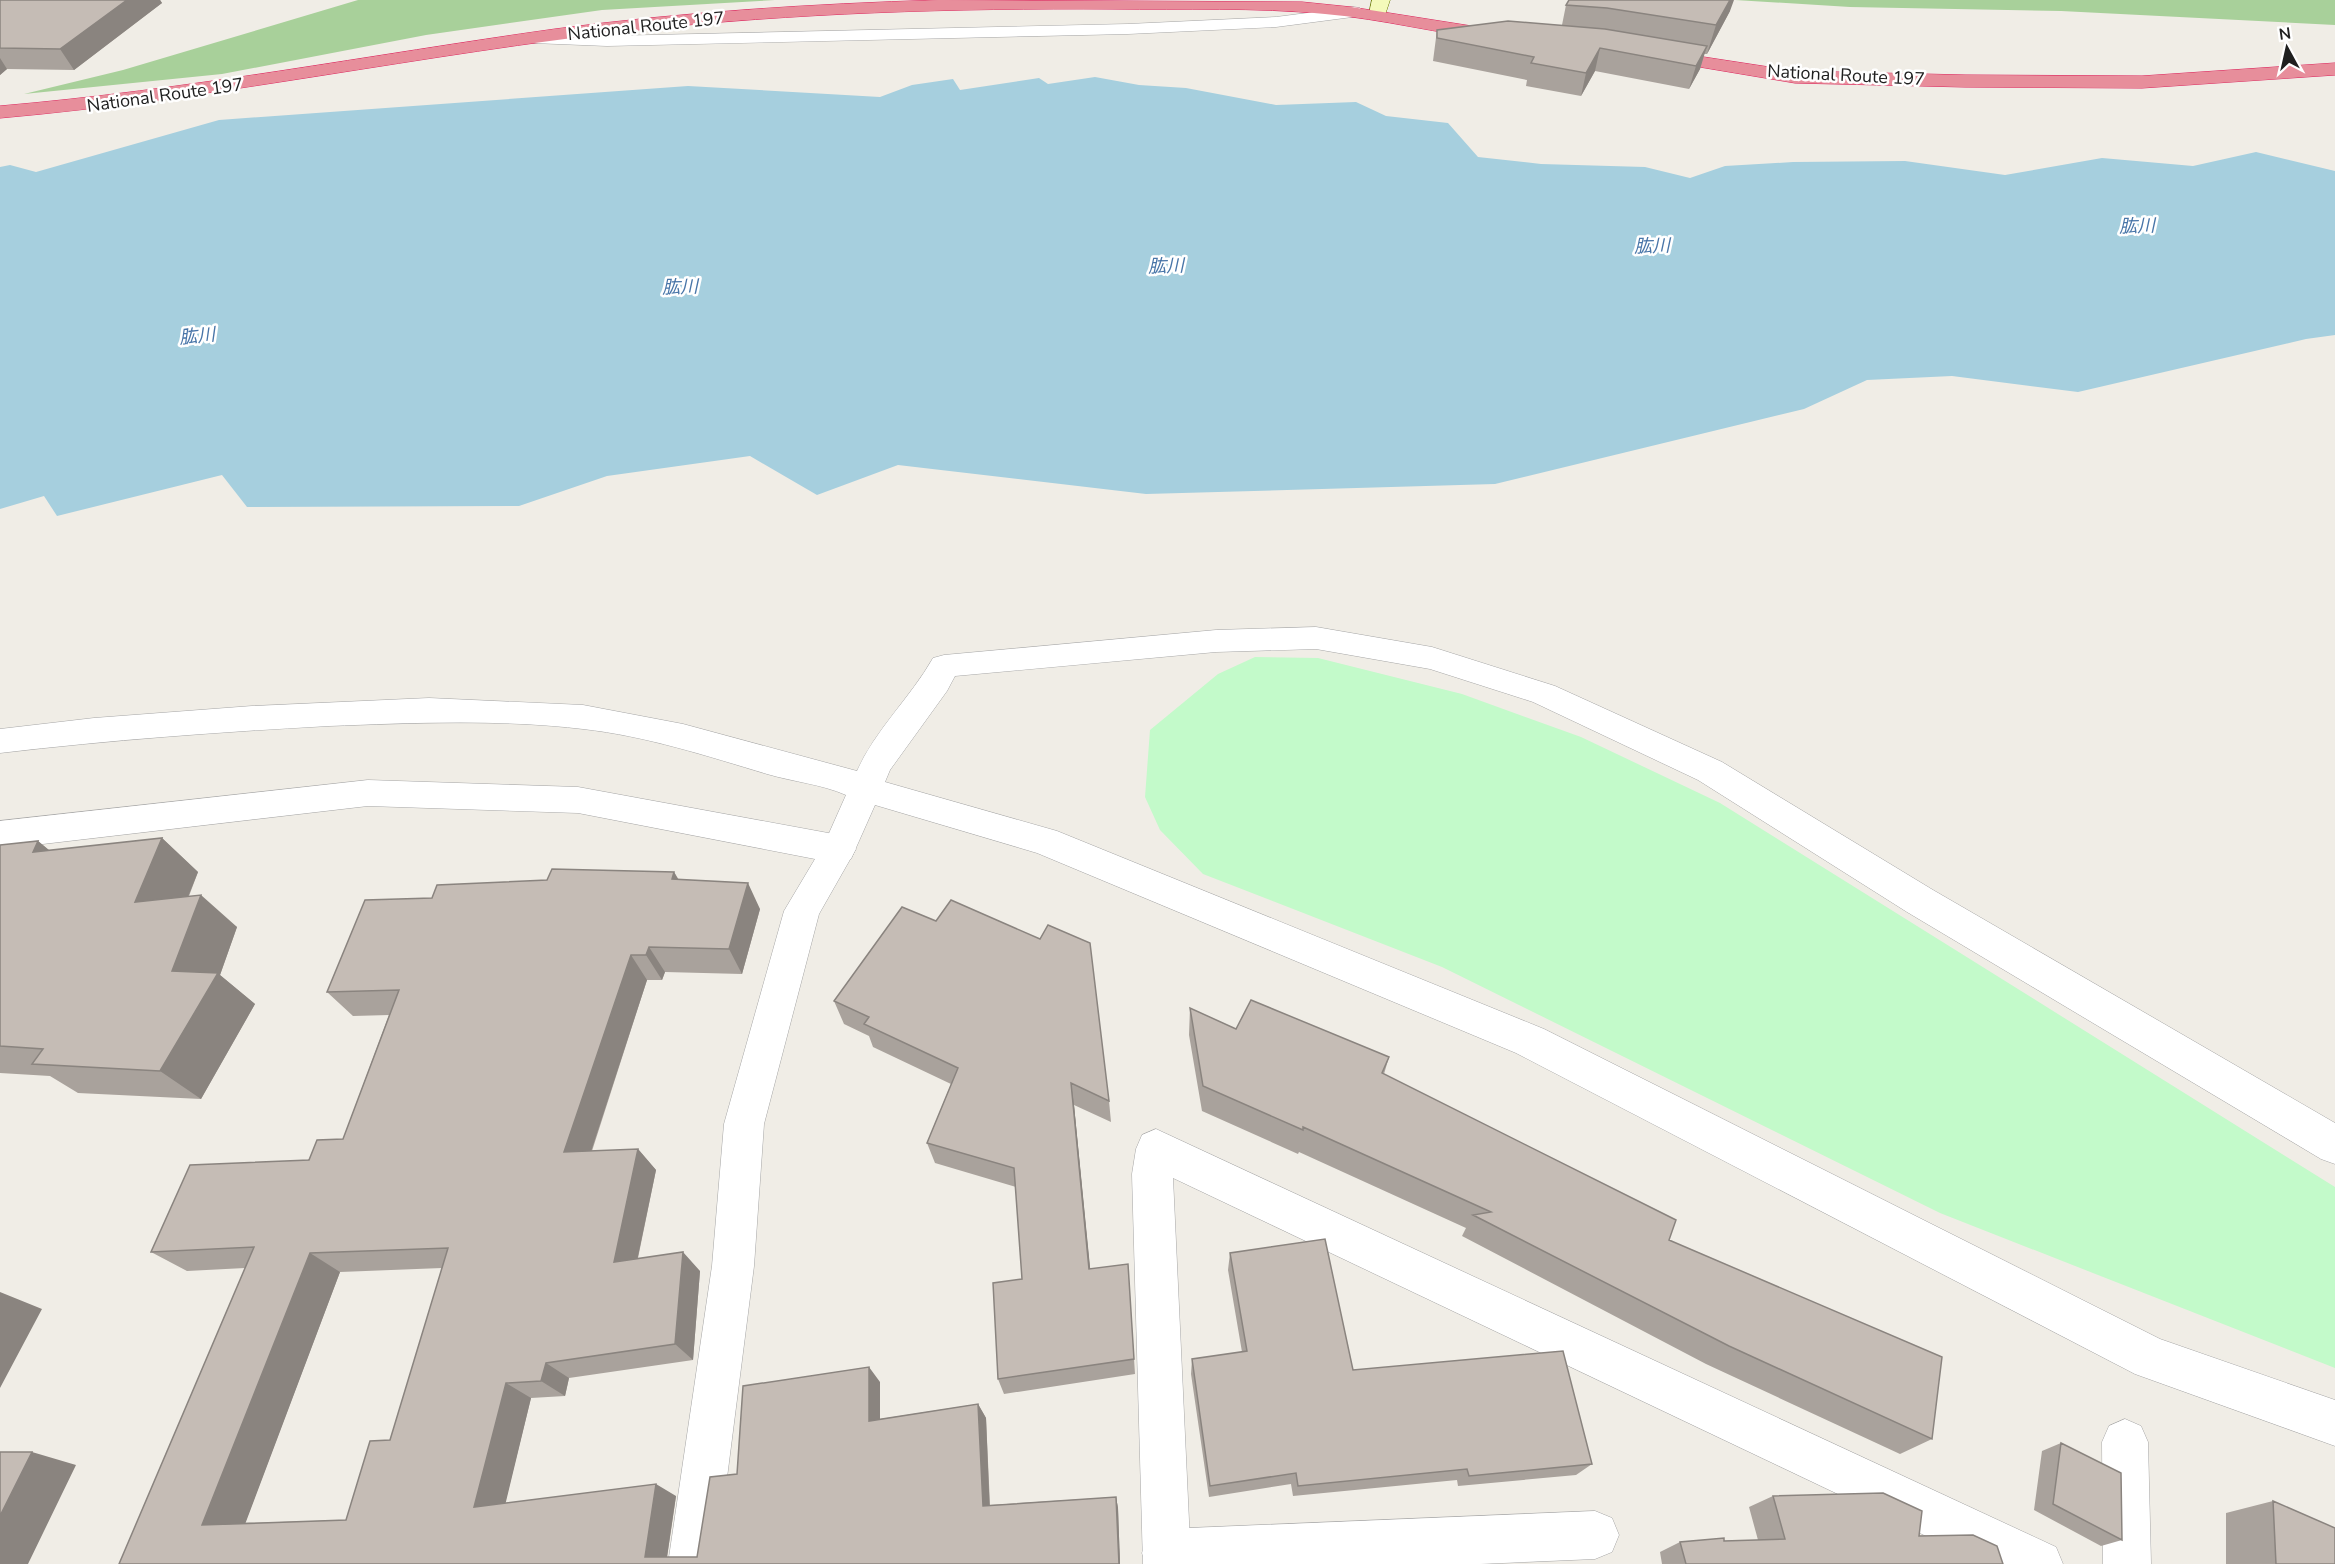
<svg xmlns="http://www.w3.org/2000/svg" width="2335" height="1564" viewBox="0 0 2335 1564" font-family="'Nunito Sans','Noto Sans JP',sans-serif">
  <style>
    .forest { fill: #a8d09a }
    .park { fill: #c3faca }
    .water { fill: #a6cfde }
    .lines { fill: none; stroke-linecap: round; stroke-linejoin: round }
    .lane-casing { stroke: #a6a6a6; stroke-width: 1 }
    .street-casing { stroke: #a6a6a6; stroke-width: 1 }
    .secondary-casing { stroke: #687904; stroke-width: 1 }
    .highway-casing { stroke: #dc255d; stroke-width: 1 }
    .lane { fill: #fff; fill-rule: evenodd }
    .street { fill: #fff; fill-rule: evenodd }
    .secondary { fill: #f4faba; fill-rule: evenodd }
    .highway { fill: #e78e9b; fill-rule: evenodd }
    .wall { fill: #a9a29c; fill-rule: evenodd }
    .shaded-wall { fill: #8a847f }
    .building { fill: #c5bcb5; stroke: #8a847f; stroke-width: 1.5; fill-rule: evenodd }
    .labels { text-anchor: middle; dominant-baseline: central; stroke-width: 5; stroke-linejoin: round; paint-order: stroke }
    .far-street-label { font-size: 18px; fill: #1f1f1f; stroke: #fff }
    .far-water-label { font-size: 18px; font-style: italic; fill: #4875a8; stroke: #fff }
  </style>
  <rect width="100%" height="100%" fill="#f0ede6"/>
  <!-- forest -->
  <path class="forest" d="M 358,0 L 775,0 L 602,10 L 426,35 L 222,74 L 24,94 L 123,70 Z
    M 1735,0 L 2335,0 L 2335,25 L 2061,11 L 1850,7 Z"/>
  <!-- park -->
  <path class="park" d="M 1255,657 L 1318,658 L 1462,694 L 1581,737 L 1720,803 L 2335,1187 L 2335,1368 L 1940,1213 L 1442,967 L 1203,874 L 1160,830 L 1145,797 L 1150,730 L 1218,674 Z"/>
  <!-- water -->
  <path class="water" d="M 1095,77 L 1139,85 L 1186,88 L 1276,105 L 1356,102 L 1386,116 L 1448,123 L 1478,157 L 1541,164 L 1645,167 L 1690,178 L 1725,166 L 1793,162 L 1905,161 L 2005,175 L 2102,158 L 2193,166 L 2256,152 L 2335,171 L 2335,335 L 2306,339 L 2078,392 L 1952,376 L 1867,380 L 1804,409 L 1495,484 L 1146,494 L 898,465 L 817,495 L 750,456 L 607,476 L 519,506 L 247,507 L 222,475 L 57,516 L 44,496 L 0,509 L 0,167 L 10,165 L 36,172 L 219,120 L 688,86 L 880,97 L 912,85 L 953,79 L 960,90 L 1039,78 L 1048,84 Z"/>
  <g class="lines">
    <defs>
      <path id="lane" d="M 1354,7 L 1360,8 L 1363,12 L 1360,16 L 1276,27 L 1128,34 L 607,46 L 533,43 L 524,38 L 533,33 L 607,36 L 1128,24 L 1276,17 Z
        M 1316,627 L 1432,647 L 1555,686 L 1722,762 L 1933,890 L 2335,1123 L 2335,1164 L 2321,1159 L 1907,912 L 1698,780 L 1533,702 L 1430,669 L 1316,649 L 1216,652 L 955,676 L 947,691 L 890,770 L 885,782 L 1057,831 L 1544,1029 L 2160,1339 L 2335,1400 L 2335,1446 L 2135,1374 L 1516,1053 L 1037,853 L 875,805 L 851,859 L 839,863 L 827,859 L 822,849 L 846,795 C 821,784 794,782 767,774 C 707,756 646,736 583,729 C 500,719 412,723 329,726 C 219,732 110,740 0,753 L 0,729 L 94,718 L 252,706 L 429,698 L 583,705 L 683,724 L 857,771 C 875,730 911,697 933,658 L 944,655 L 1216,630 Z
        M 1595,1511 L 1612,1518 L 1619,1535 L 1612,1552 L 1595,1559 L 1480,1564 L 1146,1564 L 1142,1553 L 1149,1536 L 1166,1529 Z"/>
      <path id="street" d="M 368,780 L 578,787 L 839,835 L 851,839 L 856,849 L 819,914 L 764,1124 L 754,1266 L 716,1564 L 668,1564 L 712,1266 L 724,1124 L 784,911 L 815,859 L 578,813 L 368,806 L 0,849 L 0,821 Z
        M 1156,1129 L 2056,1547 L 2063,1564 L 1985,1564 L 1173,1178 L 1191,1564 L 1143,1564 L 1132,1174 L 1136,1149 L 1142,1135 Z
        M 2125,1419 L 2141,1426 L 2148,1442 L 2151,1564 L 2103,1564 L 2102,1442 L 2109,1426 Z"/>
      <path id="secondary" d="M 1372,0 L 1390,0 L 1384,18 L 1372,18 L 1369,14 Z"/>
      <path id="highway" d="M 939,0 L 1302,2 L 1351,7 L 1497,30 L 1506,35 L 1497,40 C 1439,34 1383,19 1325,14 C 1255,7 1184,10 1113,9 C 954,8 795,13 637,30 C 424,54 214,99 0,118 L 0,106 C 187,90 370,55 555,29 C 683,12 811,4 939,0 Z
        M 1658,50 L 1795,71 L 1965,75 L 2142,76 L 2335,63 L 2335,75 L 2142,88 L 1965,87 L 1795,83 L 1652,59 L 1649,55 Z"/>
    </defs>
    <!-- lane casing -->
    <use href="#lane" class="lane-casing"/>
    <!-- street casing -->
    <use href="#street" class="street-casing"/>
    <!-- secondary casing -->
    <use href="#secondary" class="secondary-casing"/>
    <!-- highway casing -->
    <use href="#highway" class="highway-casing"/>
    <!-- lane -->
    <use href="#lane" class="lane"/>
    <!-- street -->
    <use href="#street" class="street"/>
    <!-- secondary -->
    <use href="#secondary" class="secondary"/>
    <!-- highway -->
    <use href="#highway" class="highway"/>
  </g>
  <!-- wall -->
  <path class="wall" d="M 0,0 L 160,0 L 162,3 L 74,70 L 7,69 L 0,75 Z
    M 1566,5 L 1730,11 L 1707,54 L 1704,54 L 1700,69 L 1689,89 L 1595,71 L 1581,96 L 1526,86 L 1527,80 L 1433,61 L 1437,30 L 1562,25 Z
    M 162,838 L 198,872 L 189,896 L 237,927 L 220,975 L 255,1004 L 201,1099 L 78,1093 L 50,1076 L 0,1073 L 0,845 L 38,841 L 50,851 Z
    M 674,872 L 679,880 L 760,909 L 742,974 L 665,972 L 662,980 L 647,980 L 592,1151 L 638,1149 L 656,1170 L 638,1258 L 700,1271 L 693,1360 L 569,1378 L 565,1396 L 531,1398 L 505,1503 L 676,1496 L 667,1557 L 697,1557 L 737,1474 L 880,1382 L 880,1419 L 978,1404 L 986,1418 L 990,1505 L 1116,1497 L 1118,1508 L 1120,1564 L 119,1564 L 245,1268 L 187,1271 L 151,1252 L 343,1139 L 389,1015 L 353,1016 L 327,992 L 432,898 L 547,880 ZM 442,1268 L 390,1440 L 346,1520 L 245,1523 L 340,1272 Z
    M 902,907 L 1109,1101 L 1111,1122 L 1074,1105 L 1090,1269 L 1128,1264 L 1135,1374 L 1004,1394 L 998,1379 L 1022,1279 L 1016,1187 L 935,1163 L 927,1143 L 951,1084 L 873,1047 L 869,1036 L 844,1024 L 834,1001 Z
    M 1190,1008 L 1236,1029 L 1389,1057 L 1384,1074 L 1669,1240 L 1932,1439 L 1900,1454 L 1706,1364 L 1462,1236 L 1466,1228 L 1299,1152 L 1298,1154 L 1202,1111 L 1189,1035 Z
    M 1230,1253 L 1353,1370 L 1592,1464 L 1576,1475 L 1458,1486 L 1457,1480 L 1293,1496 L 1291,1484 L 1209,1497 L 1191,1374 L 1192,1359 L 1242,1352 L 1228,1270 Z
    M 2061,1443 L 2122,1540 L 2101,1546 L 2034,1510 L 2042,1451 Z
    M 1773,1496 L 1919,1536 L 2003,1564 L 1662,1564 L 1660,1552 L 1680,1542 L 1758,1540 L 1749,1507 Z
    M 2273,1501 L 2335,1564 L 2226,1564 L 2226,1513 Z"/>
  <!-- shaded-wall -->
  <path class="shaded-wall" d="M 127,0 L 160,0 L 162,3 L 74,70 L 60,49 Z
    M 1730,0 L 1734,0 L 1730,11 L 1707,54 L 1716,25 Z
    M 1707,46 L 1700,69 L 1689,89 L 1696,66 Z
    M 1600,48 L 1595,71 L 1581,96 L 1586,73 Z
    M 0,58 L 7,69 L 0,75 Z
    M 162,838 L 198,872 L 173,934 L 135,902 Z
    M 38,841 L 79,875 L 33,852 Z
    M 674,872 L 689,899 L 672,879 Z
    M 748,883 L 760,909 L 742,974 L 729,949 Z
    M 201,895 L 237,927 L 220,975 L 255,1004 L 201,1099 L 160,1071 L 172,971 Z
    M 649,947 L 665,972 L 662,980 L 646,955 Z
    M 631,955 L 647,980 L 584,1173 L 564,1152 Z
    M 1071,1083 L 1074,1105 L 1092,1287 L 1089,1269 Z
    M 638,1149 L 656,1170 L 633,1280 L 614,1262 Z
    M 683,1252 L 700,1271 L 693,1360 L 675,1344 Z
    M 310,1253 L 340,1272 L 241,1535 L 202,1525 Z
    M 0,1292 L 42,1309 L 0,1388 Z
    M 546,1363 L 569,1378 L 565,1396 L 541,1381 Z
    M 869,1367 L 880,1382 L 880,1434 L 869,1421 Z
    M 506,1383 L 531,1398 L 502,1518 L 474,1507 Z
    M 978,1404 L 986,1418 L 990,1516 L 983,1506 Z
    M 32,1452 L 76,1465 L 28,1564 L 0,1564 L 0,1516 Z
    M 656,1484 L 676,1496 L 666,1564 L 645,1557 Z
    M 1116,1497 L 1118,1508 L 1120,1564 L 1119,1564 Z"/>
  <!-- building -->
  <path class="building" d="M 0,0 L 127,0 L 60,49 L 0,48 Z
    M 1569,0 L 1730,0 L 1716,25 L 1607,8 L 1566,5 Z
    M 1508,21 L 1605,29 L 1707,46 L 1696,66 L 1600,48 L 1586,73 L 1531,63 L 1534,57 L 1437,38 L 1437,30 Z
    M 162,838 L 135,902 L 201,895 L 172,971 L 218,973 L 160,1071 L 32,1064 L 43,1049 L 0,1046 L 0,845 L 38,841 L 33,852 Z
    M 552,869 L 674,872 L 672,879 L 748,883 L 729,949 L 649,947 L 646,955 L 631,955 L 564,1152 L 638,1149 L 614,1262 L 683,1252 L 675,1344 L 546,1363 L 541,1381 L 506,1383 L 474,1507 L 656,1484 L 645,1557 L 697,1557 L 710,1477 L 737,1474 L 743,1386 L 869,1367 L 869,1421 L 978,1404 L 983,1506 L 1116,1497 L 1119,1564 L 119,1564 L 254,1247 L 151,1252 L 190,1165 L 309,1160 L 317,1140 L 343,1139 L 399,990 L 327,992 L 365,900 L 432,898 L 437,885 L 547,880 ZM 448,1248 L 390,1440 L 370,1441 L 346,1520 L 202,1525 L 310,1253 Z
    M 951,900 L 1040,939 L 1048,925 L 1090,943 L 1109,1101 L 1071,1083 L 1089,1269 L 1128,1264 L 1134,1359 L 998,1379 L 993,1283 L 1022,1279 L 1014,1168 L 927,1143 L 958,1068 L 864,1024 L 869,1017 L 834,1001 L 902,907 L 936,921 Z
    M 1251,1000 L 1389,1057 L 1382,1073 L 1676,1220 L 1669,1240 L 1942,1357 L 1932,1439 L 1729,1346 L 1473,1215 L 1491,1212 L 1303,1127 L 1303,1130 L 1203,1086 L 1190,1008 L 1236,1029 Z
    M 1325,1239 L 1353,1370 L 1563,1351 L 1592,1464 L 1469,1476 L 1467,1469 L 1298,1486 L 1296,1473 L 1210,1486 L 1192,1359 L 1247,1351 L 1230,1253 Z
    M 2061,1443 L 2121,1473 L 2122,1540 L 2053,1504 Z
    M 0,1452 L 32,1452 L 0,1516 Z
    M 1883,1493 L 1922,1511 L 1919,1536 L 1973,1535 L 1997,1546 L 2003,1564 L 1686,1564 L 1680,1542 L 1724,1538 L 1724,1541 L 1785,1539 L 1773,1496 Z
    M 2273,1501 L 2335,1528 L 2335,1564 L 2276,1564 Z"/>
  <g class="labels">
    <!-- far-street labels -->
    <g class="far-street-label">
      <text transform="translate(646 26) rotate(-6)">National Route 197</text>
      <text transform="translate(1846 75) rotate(3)">National Route 197</text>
      <text transform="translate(165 95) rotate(-8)">National Route 197</text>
    </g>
    <!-- far-water labels -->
    <g class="far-water-label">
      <text transform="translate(2137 226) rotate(-2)">肱川</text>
      <text transform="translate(1652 246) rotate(-2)">肱川</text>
      <text transform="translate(1166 266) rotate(-2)">肱川</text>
      <text transform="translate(680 287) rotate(-2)">肱川</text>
      <text transform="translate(197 336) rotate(-6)">肱川</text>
    </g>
  </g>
  <!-- north arrow -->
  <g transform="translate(2287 48) rotate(352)" stroke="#ffffff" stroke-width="4.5" paint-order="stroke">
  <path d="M0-4.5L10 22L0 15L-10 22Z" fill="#1f1f1f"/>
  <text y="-9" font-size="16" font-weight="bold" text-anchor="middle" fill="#1f1f1f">N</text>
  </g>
</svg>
